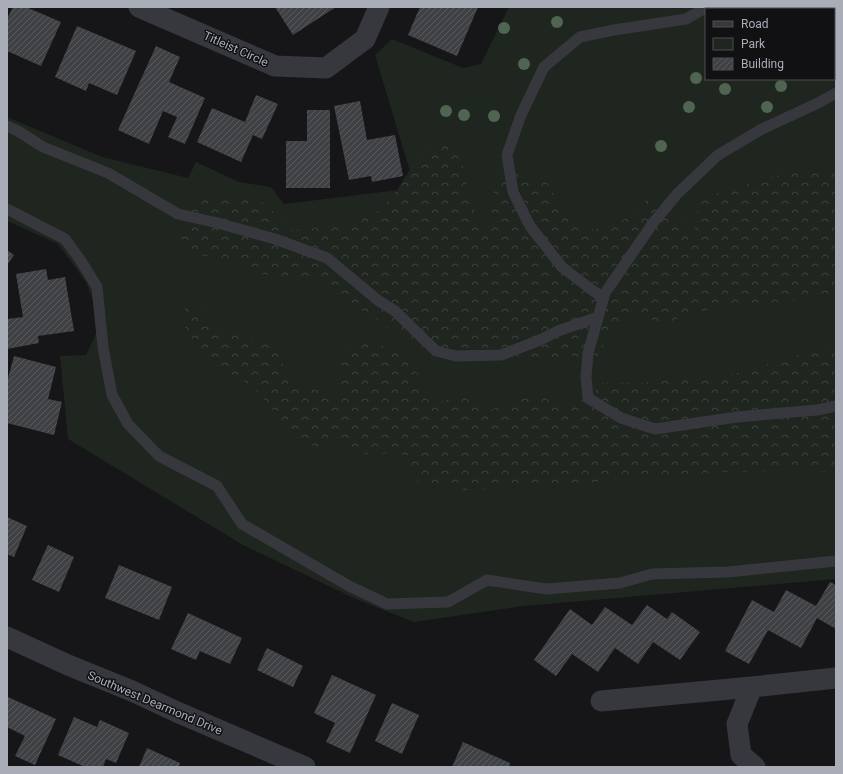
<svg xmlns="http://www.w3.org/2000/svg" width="843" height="774" viewBox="0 0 843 774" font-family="Roboto,sans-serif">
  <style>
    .green { fill: #1e261f; fill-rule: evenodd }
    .forest { fill: url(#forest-crowns) }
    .building { fill: url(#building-hatch) }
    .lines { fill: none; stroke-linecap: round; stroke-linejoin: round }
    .lane { stroke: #37383d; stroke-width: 11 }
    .street { stroke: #37383d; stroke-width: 21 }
    .tree { fill: #506452 }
    .labels { text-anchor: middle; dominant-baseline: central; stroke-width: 3; stroke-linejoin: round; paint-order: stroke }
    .street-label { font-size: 12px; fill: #a8adb8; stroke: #111113 }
  </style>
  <defs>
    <pattern id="forest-crowns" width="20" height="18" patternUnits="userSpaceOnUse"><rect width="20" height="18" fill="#1e261f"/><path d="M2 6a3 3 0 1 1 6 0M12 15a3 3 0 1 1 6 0" fill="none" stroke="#3c433d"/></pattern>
    <pattern id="building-hatch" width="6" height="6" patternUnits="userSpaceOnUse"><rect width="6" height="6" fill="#404145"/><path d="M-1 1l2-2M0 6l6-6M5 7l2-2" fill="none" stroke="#595a5e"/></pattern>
  </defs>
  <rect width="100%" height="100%" fill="#161618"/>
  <!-- green -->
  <path class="green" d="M 509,7 L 836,7 L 836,579 L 523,606 L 414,622 L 358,600 L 243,545 L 68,439 L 60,356 L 86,355 L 101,323 L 86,282 L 58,244 L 7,221 L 7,117 L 102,157 L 188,178 L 196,162 L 239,182 L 271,187 L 284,204 L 415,188 L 375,55 L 392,39 L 463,68 L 481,64 ZM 706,9 L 834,9 L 834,79 L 706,79 Z"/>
  <!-- forest -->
  <path class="forest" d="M 435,143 L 460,145 L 464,175 L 472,205 L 483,230 L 497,226 L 490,208 L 497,180 L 520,173 L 547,183 L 562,209 L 587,231 L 612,225 L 637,213 L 647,199 L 663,211 L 682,221 L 692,238 L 697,221 L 698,197 L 732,190 L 761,178 L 825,169 L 836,165 L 836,292 L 785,302 L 733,304 L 690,314 L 665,324 L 637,316 L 611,327 L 601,351 L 596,358 L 590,359 L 573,356 L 527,361 L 501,355 L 436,351 L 405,343 L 372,315 L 342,301 L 316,278 L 291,278 L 262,274 L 230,260 L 208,256 L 190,255 L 179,234 L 187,216 L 202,196 L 236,197 L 265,203 L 290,230 L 321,228 L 351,222 L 381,210 L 397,190 L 416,160 Z
    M 186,305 L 196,310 L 204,312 L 206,321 L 225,331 L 233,329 L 251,338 L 269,343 L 278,350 L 284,368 L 305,388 L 321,391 L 331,404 L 342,396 L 339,377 L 347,376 L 338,358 L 346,349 L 356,341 L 372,341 L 399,354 L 419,375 L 419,396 L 437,402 L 465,396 L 487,412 L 517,398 L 546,396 L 567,405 L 588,398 L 603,383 L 642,383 L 675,379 L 711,380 L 763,366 L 813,350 L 836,346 L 836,470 L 818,472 L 791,466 L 773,471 L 715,472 L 683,476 L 633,478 L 550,487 L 462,490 L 418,483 L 408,455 L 387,453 L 372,456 L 331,441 L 318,447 L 290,438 C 280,421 268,401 254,388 C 244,379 231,375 220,368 C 213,364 186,333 185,326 C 183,319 184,312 186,305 Z"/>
  <!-- building -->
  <path class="building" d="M 13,7 L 26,7 L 61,22 L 41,66 L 7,51 L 7,19 Z
    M 275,7 L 336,7 L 293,35 Z
    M 420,7 L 478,7 L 457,56 L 408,35 Z
    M 77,26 L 136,51 L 117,95 L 89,83 L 86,91 L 55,77 Z
    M 156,46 L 180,57 L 169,82 L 205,98 L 185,144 L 168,137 L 177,117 L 163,111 L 149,144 L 118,130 Z
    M 256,95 L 278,104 L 262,139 L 253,135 L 241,162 L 197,142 L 212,108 L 245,122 Z
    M 360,101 L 367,140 L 395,135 L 403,176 L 372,182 L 371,176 L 349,180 L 334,106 Z
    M 307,110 L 330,110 L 330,188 L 286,188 L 286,141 L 307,141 Z
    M 7,250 L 14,255 L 7,265 Z
    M 46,269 L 48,280 L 65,277 L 74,331 L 38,336 L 39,343 L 7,349 L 7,319 L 23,317 L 16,274 Z
    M 14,356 L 56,367 L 48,399 L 62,402 L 54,435 L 7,423 L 7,382 Z
    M 7,517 L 27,526 L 14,557 L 7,554 Z
    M 48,545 L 74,557 L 59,592 L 32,580 Z
    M 119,565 L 172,587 L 159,620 L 105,598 Z
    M 830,582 L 836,585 L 836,629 L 817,618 L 801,648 L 768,630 L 749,664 L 725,651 L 752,600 L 774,612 L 786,590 L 816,606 Z
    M 647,605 L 667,619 L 672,612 L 700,632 L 680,660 L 653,642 L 638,664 L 615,648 L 598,672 L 572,654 L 556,676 L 534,660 L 570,609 L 592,625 L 605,607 L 632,625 Z
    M 188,613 L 242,638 L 230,664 L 200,651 L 196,660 L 171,649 Z
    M 267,648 L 303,666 L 293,687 L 257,670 Z
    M 332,675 L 376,695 L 350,753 L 326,742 L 335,723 L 314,713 Z
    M 8,697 L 56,719 L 35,765 L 15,756 L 25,736 L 7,727 Z
    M 392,703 L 419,715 L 402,754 L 375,741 Z
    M 74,717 L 97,727 L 100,720 L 129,733 L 116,763 L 106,759 L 103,767 L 85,767 L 58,755 Z
    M 463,742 L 510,763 L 509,767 L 452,767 Z
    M 147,748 L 180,763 L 179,767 L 139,767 Z"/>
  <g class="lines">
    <!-- lane -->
    <path class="lane" d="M 836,93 L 818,103 L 762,129 L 718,155 L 677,194 L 663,211 L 653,223 L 605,293 L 588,353 L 586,377 L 588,398 L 621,418 L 655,429 L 737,417 L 817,410 L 836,406
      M 7,126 L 18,131 L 43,147 L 108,173 L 178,214 L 218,223 L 275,239 L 327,258 L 379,301 L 395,311 L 436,351 L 456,356 L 501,355 L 540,340 L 558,331 L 598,317
      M 7,209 L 65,239 L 81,261 L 97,287 L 103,347 L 112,395 L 128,424 L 159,456 L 217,486 L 242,524 L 349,586 L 387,604 L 448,602 L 487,580 L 546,589 L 620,583 L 652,574 L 728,572 L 836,561
      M 603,298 L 588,287 L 562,267 L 530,226 L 513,192 L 507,155 L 521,115 L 544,67 L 580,37 L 614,30 L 686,19 L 707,7"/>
    <!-- street -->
    <path class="street" d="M 139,7 L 275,66 L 326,68 L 365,39 L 379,7
      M 7,637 L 68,665 L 132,691 L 177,712 L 305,767
      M 601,701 L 752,687
      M 755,767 L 741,755 L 737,724 L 752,687 L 836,678"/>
  </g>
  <!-- trees -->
  <g class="tree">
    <circle cx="557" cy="22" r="6"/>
    <circle cx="504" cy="28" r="6"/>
    <circle cx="524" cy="64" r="6"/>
    <circle cx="696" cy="78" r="6"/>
    <circle cx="781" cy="86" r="6"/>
    <circle cx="725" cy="89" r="6"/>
    <circle cx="689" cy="107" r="6"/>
    <circle cx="767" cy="107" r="6"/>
    <circle cx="446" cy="111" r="6"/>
    <circle cx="464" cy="115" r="6"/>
    <circle cx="494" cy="116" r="6"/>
    <circle cx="661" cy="146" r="6"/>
  </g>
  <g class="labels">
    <!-- street labels -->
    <g class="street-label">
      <text transform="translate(236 49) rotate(24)">Titleist Circle</text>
      <text transform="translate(155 703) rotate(23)">Southwest Dearmond Drive</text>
    </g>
  </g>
  <!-- border -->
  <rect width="843" height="774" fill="none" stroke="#a8adb8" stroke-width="16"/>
  <!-- legend -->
  <rect x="705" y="8" width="130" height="72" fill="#111113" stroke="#4d4f55"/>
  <rect x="713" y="21" width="20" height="6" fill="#37383d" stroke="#4d4f55"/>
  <text x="741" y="28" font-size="12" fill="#a8adb8">Road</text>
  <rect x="713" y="38" width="20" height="12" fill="#1e261f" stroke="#4d4f55"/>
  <text x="741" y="48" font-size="12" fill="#a8adb8">Park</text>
  <rect x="713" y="58" width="20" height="12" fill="url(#building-hatch)" stroke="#4d4f55"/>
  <text x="741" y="68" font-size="12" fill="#a8adb8">Building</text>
</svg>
